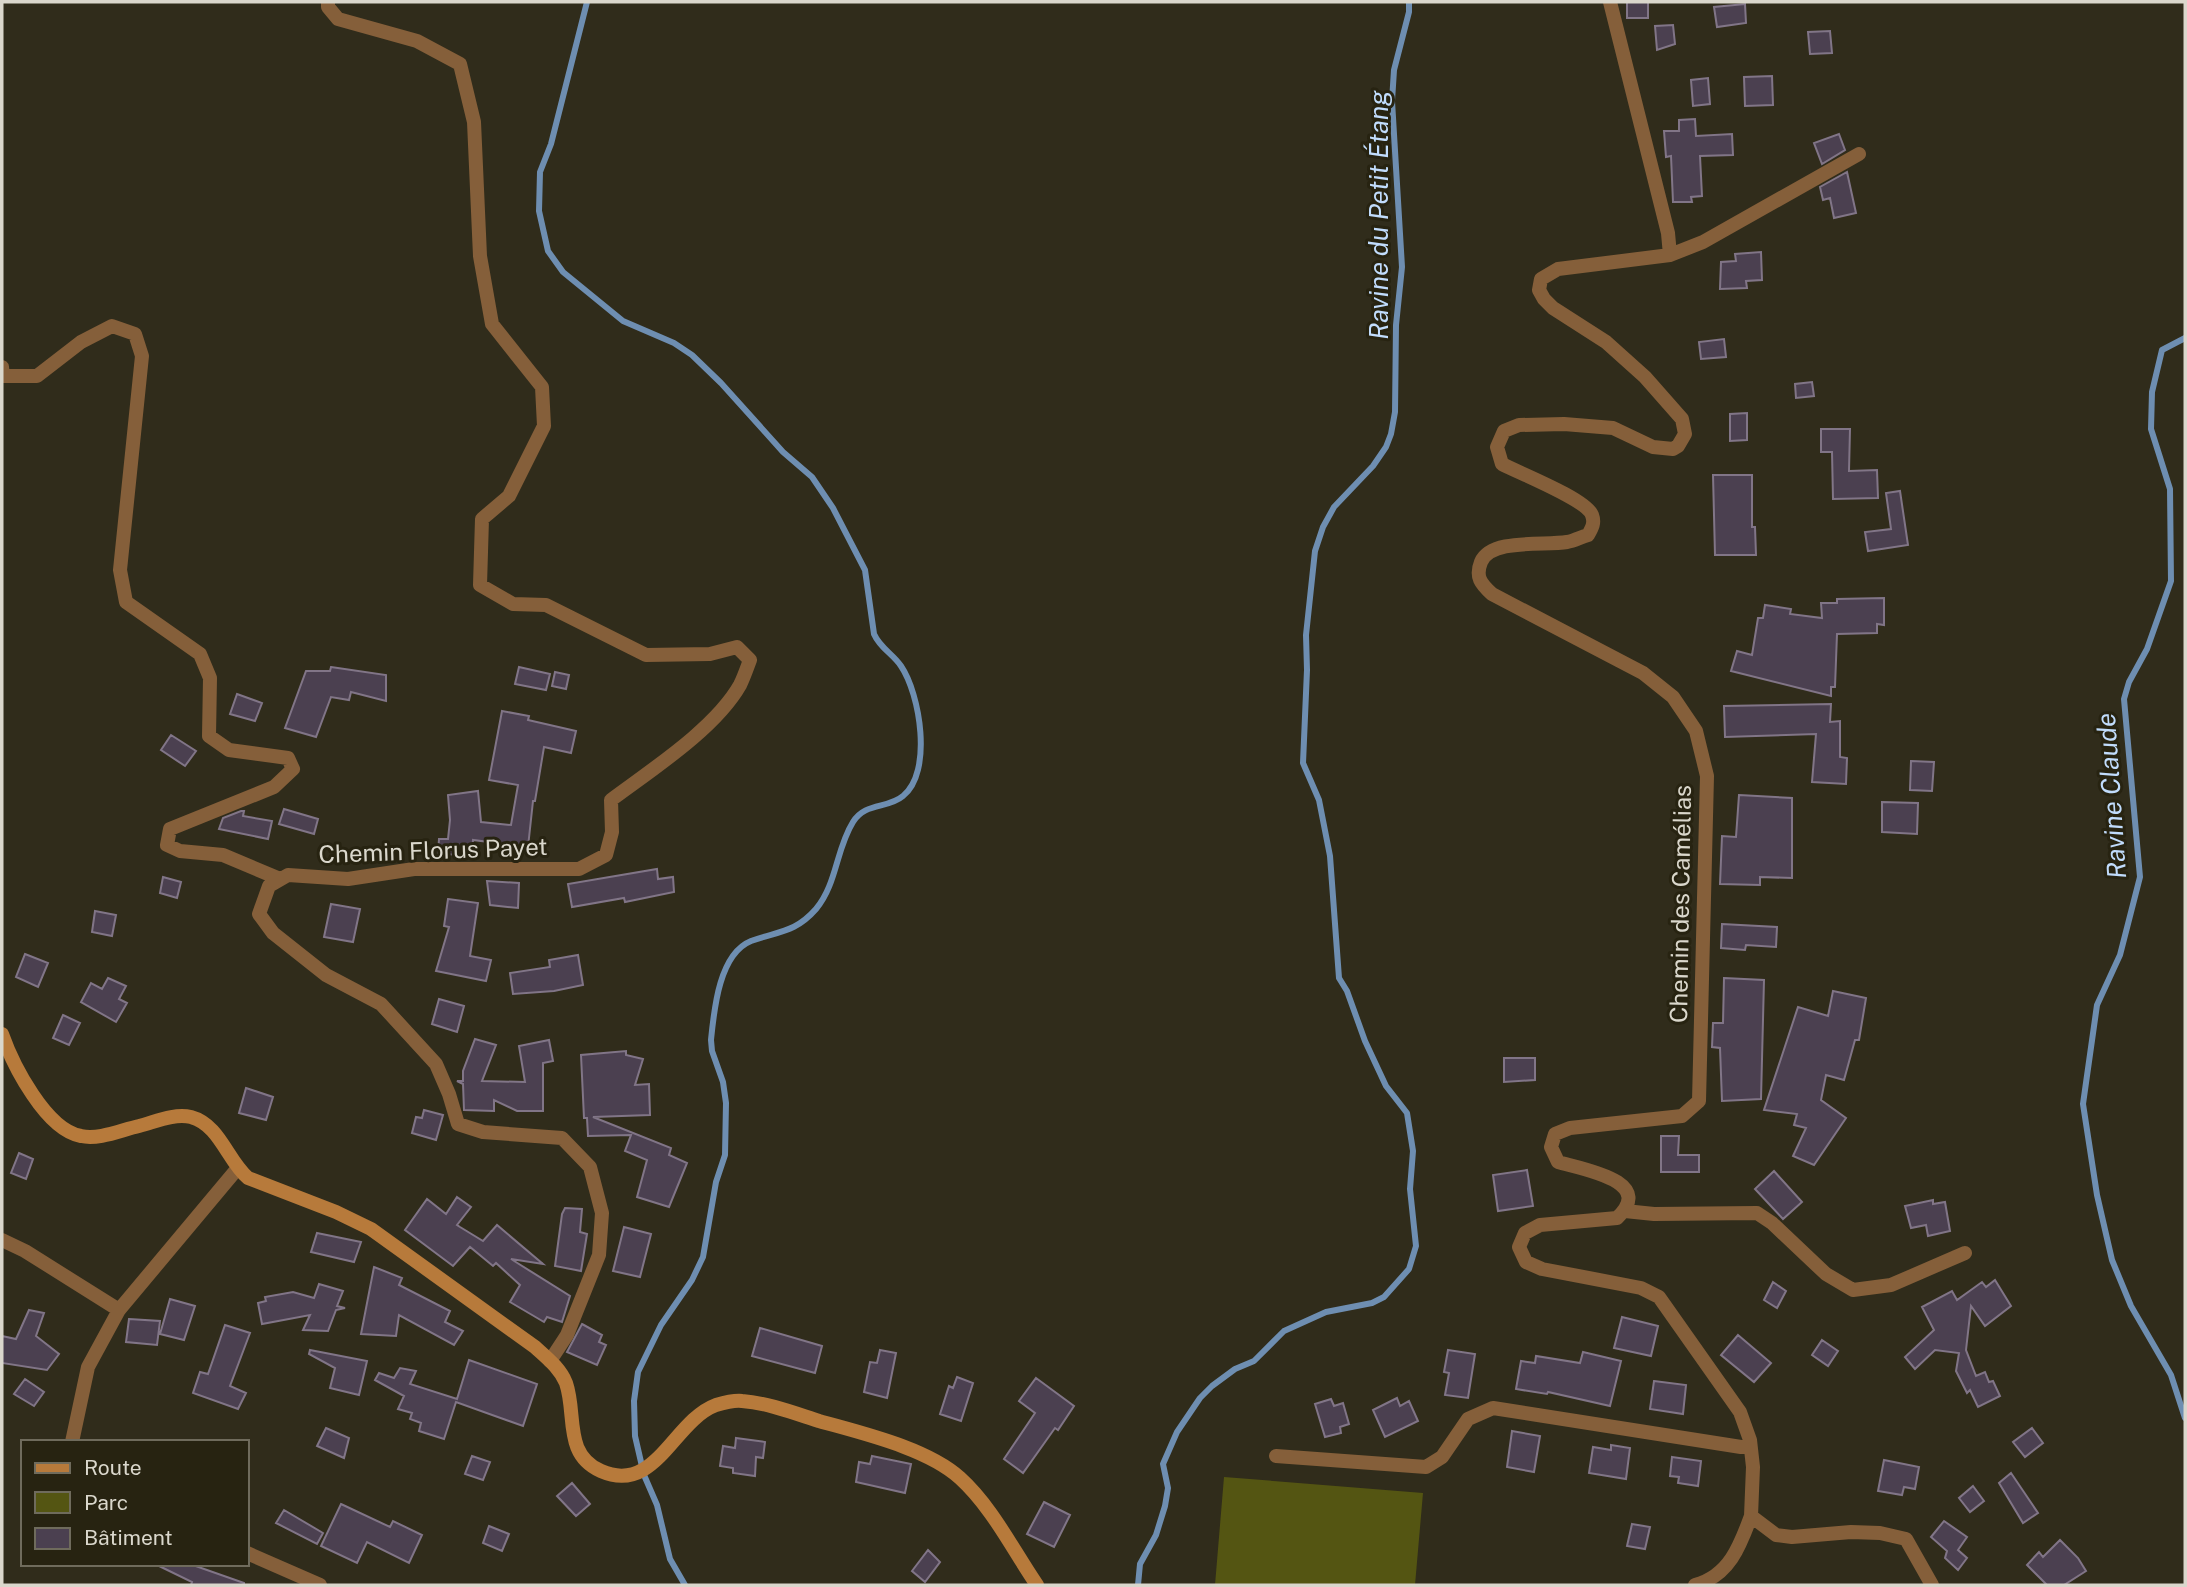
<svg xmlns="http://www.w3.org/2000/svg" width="2187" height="1587" viewBox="0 0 2187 1587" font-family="'Public Sans',sans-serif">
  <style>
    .green { fill: #545512 }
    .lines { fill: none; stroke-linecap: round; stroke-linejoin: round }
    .stream { stroke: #6e8eb1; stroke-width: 6 }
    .building { fill: #4b4050; stroke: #817587; stroke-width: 2 }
    .street { stroke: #855f3a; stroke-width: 14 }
    .secondary { stroke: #b77a3b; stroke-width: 14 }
    .labels { text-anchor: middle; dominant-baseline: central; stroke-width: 6; stroke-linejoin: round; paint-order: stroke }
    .street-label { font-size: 24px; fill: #dad7cc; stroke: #272311 }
    .water-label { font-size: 26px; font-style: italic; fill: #c1dcfc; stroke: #272311 }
  </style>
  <rect width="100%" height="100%" fill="#302c1b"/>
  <!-- green -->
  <path class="green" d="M 1224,1477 L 1423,1493 L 1415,1585 L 1215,1585 Z"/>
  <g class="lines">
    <!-- stream -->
    <path class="stream" d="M 587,2 L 551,144 L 540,172 L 539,211 L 548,251 L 563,272 L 623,321 L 674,343 L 692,355 L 721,383 L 783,452 L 812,477 L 833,508 L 865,570 L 874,634 C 880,648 893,654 901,666 C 920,694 933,772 903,796 C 888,809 865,802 853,822 C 836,849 837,884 816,909 C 795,933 778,931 751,941 C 719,954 714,1010 711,1040 L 712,1051 L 723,1082 L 726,1103 L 725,1155 L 716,1182 L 703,1257 L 692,1280 L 661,1325 L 638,1372 L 634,1401 L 635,1436 L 644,1475 L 657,1505 L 670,1559 L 685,1585
      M 2185,338 L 2162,350 L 2152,392 L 2151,429 L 2170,489 L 2171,581 L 2147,649 L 2129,682 L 2124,699 L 2140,877 L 2120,955 L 2097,1005 L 2083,1104 L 2097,1195 L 2112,1260 L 2131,1306 L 2171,1375 L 2185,1418
      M 1138,1585 L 1140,1564 L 1156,1535 L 1165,1506 L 1168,1488 L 1163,1464 L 1177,1432 L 1200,1398 L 1212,1386 L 1235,1369 L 1254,1361 L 1284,1331 L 1326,1312 L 1372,1303 L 1384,1297 L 1409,1269 L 1416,1246 L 1410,1189 L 1413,1151 L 1407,1113 L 1386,1086 L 1365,1041 L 1347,991 L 1339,978 L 1330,856 L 1319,800 L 1303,763 L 1307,670 L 1306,635 L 1315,551 L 1323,527 L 1334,507 L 1373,466 L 1386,447 L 1391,434 L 1395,412 L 1396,325 L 1402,267 L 1392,101 L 1394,70 L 1409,12 L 1409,2"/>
  </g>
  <!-- building -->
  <path class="building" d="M 1627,2 L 1648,2 L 1648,18 L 1627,18 Z
    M 1745,4 L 1746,23 L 1717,27 L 1714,7 Z
    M 1673,25 L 1675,44 L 1657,50 L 1655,26 Z
    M 1830,31 L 1832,53 L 1810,54 L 1808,32 Z
    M 1772,76 L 1773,105 L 1745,106 L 1744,77 Z
    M 1708,78 L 1710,104 L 1693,106 L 1691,80 Z
    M 1695,119 L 1696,136 L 1732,134 L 1733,155 L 1700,156 L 1702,196 L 1691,197 L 1692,202 L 1673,202 L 1671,156 L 1666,157 L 1664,131 L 1679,131 L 1679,120 Z
    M 1839,134 L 1845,150 L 1822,164 L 1814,143 Z
    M 1847,172 L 1856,213 L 1834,218 L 1830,198 L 1823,200 L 1820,187 Z
    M 1761,252 L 1762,280 L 1746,281 L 1747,288 L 1720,289 L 1721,262 L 1736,261 L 1735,254 Z
    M 1724,339 L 1726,357 L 1701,359 L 1699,342 Z
    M 1812,382 L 1814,396 L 1796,398 L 1795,384 Z
    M 1747,413 L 1747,440 L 1730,441 L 1730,414 Z
    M 1821,429 L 1850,429 L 1849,471 L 1877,470 L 1878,498 L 1833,499 L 1832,452 L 1821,452 Z
    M 1713,475 L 1752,475 L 1752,527 L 1755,527 L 1756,555 L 1715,555 Z
    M 1900,491 L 1908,545 L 1868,551 L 1865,532 L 1891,529 L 1886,493 Z
    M 1884,598 L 1884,625 L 1877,624 L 1877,633 L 1837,634 L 1835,687 L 1831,687 L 1831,696 L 1731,671 L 1737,651 L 1752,655 L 1758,618 L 1763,618 L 1765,605 L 1791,609 L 1790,614 L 1822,618 L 1821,603 L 1837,603 L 1837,599 Z
    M 331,667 L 386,675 L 386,701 L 351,692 L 349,700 L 331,697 L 316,737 L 285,728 L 306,671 L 330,671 Z
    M 519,667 L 550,674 L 546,690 L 515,684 Z
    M 555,672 L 569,675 L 566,689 L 552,686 Z
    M 237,694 L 262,703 L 255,721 L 230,714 Z
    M 1831,704 L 1830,722 L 1840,721 L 1840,757 L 1847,758 L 1846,784 L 1812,782 L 1816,734 L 1725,737 L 1724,706 Z
    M 502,711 L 529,716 L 528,720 L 576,731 L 571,753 L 544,747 L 535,801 L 533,801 L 528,847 L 473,840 L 472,855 L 438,854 L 439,839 L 448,839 L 450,820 L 448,795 L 478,791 L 481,822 L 511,825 L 518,785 L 489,780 Z
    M 171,735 L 196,751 L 185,766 L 161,750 Z
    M 1911,761 L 1934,762 L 1932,791 L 1910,790 Z
    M 1739,795 L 1792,798 L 1792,878 L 1760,877 L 1760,885 L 1720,884 L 1722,836 L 1736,837 Z
    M 1882,802 L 1918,803 L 1917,834 L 1882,832 Z
    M 284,809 L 318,819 L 314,834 L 279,824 Z
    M 241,811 L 244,811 L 243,816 L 272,821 L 268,839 L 219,829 L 223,818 Z
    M 657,869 L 658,879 L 673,877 L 674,892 L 625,902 L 624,898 L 572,907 L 568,884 Z
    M 163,877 L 181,882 L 177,898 L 160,893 Z
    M 487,881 L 519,883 L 518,908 L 490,905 Z
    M 448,899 L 478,903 L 470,956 L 491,960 L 486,981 L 436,971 L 449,927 L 444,926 Z
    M 331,904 L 360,909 L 353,942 L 324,937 Z
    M 95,911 L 116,915 L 112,936 L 92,932 Z
    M 1722,924 L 1777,927 L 1776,947 L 1746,945 L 1745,950 L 1721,948 Z
    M 25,954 L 48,963 L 38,987 L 16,977 Z
    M 578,955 L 583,985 L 554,991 L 513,994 L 510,973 L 550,967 L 549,960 Z
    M 108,978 L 126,986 L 119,999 L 127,1003 L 116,1022 L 81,1002 L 91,983 L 102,989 Z
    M 1724,978 L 1764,980 L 1761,1099 L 1722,1101 L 1720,1048 L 1712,1047 L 1713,1023 L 1723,1023 Z
    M 1833,991 L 1866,998 L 1859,1040 L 1855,1040 L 1844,1080 L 1826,1075 L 1821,1100 L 1846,1118 L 1814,1165 L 1793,1156 L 1806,1128 L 1794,1125 L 1797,1114 L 1764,1110 L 1798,1007 L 1828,1016 Z
    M 439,999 L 464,1006 L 457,1032 L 432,1024 Z
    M 63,1015 L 80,1023 L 69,1045 L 53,1038 Z
    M 475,1039 L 496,1045 L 482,1081 L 525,1082 L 519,1046 L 549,1040 L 553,1061 L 543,1063 L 543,1111 L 517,1111 L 494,1100 L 494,1111 L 464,1110 L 463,1084 L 457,1081 L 463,1081 L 463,1071 Z
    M 626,1051 L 626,1055 L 643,1059 L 635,1085 L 649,1084 L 650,1115 L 593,1117 L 671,1148 L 669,1155 L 687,1163 L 669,1207 L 637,1197 L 647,1160 L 625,1151 L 631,1135 L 588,1136 L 587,1118 L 584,1118 L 581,1055 Z
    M 1504,1058 L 1535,1058 L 1535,1080 L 1504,1082 Z
    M 246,1088 L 273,1097 L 266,1120 L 239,1113 Z
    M 424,1110 L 443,1115 L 436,1140 L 412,1133 L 416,1117 L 422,1118 Z
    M 1661,1136 L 1679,1136 L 1678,1155 L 1699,1155 L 1699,1172 L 1661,1172 Z
    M 19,1153 L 33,1159 L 26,1179 L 11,1173 Z
    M 1527,1170 L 1533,1206 L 1498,1211 L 1493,1175 Z
    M 1774,1171 L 1802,1202 L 1783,1219 L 1755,1189 Z
    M 457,1197 L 471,1207 L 457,1225 L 460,1227 L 483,1241 L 497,1225 L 543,1264 L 511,1259 L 570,1296 L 562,1322 L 547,1317 L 544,1322 L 510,1302 L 520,1285 L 496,1263 L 493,1266 L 470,1247 L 453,1266 L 405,1230 L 427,1199 L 446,1214 Z
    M 1933,1200 L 1933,1204 L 1945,1202 L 1950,1231 L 1928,1236 L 1926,1225 L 1911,1228 L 1905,1206 Z
    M 565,1208 L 582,1209 L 580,1232 L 587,1234 L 581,1271 L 555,1266 L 562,1214 Z
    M 624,1227 L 651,1234 L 640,1277 L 613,1271 Z
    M 317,1233 L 361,1242 L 354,1262 L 311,1252 Z
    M 374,1267 L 402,1278 L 399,1285 L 450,1311 L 445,1322 L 463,1331 L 454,1345 L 399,1315 L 396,1336 L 361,1334 Z
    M 1995,1280 L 2011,1306 L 1985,1326 L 1971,1306 L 1966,1350 L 1976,1376 L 1985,1372 L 1989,1382 L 1993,1381 L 2000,1396 L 1978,1407 L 1970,1390 L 1967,1393 L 1956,1371 L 1959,1353 L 1935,1350 L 1915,1369 L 1905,1357 L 1934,1330 L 1922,1307 L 1952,1291 L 1957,1300 L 1982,1282 L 1986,1287 Z
    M 1773,1282 L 1786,1291 L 1777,1308 L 1764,1300 Z
    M 319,1284 L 343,1291 L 337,1306 L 345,1308 L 336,1310 L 328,1331 L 303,1330 L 310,1315 L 262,1324 L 258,1303 L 266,1301 L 265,1297 L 293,1292 L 314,1298 Z
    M 170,1299 L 195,1306 L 184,1340 L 160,1334 Z
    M 29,1310 L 44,1313 L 36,1336 L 59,1354 L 47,1370 L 2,1363 L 2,1336 L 16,1339 Z
    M 1622,1317 L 1658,1326 L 1651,1356 L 1614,1348 Z
    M 129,1319 L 160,1321 L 157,1345 L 126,1342 Z
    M 582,1324 L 602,1335 L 599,1342 L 606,1345 L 597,1365 L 567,1352 Z
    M 225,1325 L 250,1333 L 230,1386 L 246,1393 L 238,1409 L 193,1393 L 200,1372 L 208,1374 Z
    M 760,1328 L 822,1346 L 815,1373 L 752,1356 Z
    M 1738,1335 L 1771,1363 L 1754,1382 L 1721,1355 Z
    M 1822,1340 L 1838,1351 L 1828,1366 L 1812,1355 Z
    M 310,1350 L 367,1361 L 359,1395 L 330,1388 L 335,1368 L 309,1354 Z
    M 880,1350 L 896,1353 L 887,1398 L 864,1392 L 870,1362 L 877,1363 Z
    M 1448,1350 L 1475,1354 L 1468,1398 L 1445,1395 L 1449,1373 L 1444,1372 Z
    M 1583,1352 L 1621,1361 L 1610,1406 L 1548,1392 L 1547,1394 L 1516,1389 L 1521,1361 L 1535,1363 L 1536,1356 L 1580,1363 Z
    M 469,1360 L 537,1384 L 523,1426 L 456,1402 L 444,1439 L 419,1431 L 421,1423 L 410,1419 L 412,1413 L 398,1409 L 404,1396 L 375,1380 L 379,1373 L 394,1378 L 400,1368 L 416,1371 L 410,1384 L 457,1399 Z
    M 957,1377 L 973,1383 L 961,1421 L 940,1414 L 949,1386 L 953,1388 Z
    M 1036,1378 L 1074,1406 L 1058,1430 L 1055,1428 L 1023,1473 L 1004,1459 L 1035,1413 L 1019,1401 Z
    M 25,1379 L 44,1392 L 34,1406 L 14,1394 Z
    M 1654,1381 L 1686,1385 L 1683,1414 L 1650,1409 Z
    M 1397,1398 L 1400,1406 L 1409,1401 L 1418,1421 L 1385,1437 L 1373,1410 Z
    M 1331,1399 L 1334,1406 L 1343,1403 L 1349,1424 L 1340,1427 L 1341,1433 L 1325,1437 L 1315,1404 Z
    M 326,1428 L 349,1438 L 344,1458 L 317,1446 Z
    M 2032,1428 L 2043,1443 L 2025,1457 L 2013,1442 Z
    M 1512,1431 L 1540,1436 L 1534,1472 L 1507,1467 Z
    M 736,1438 L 765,1442 L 763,1458 L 756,1457 L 755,1476 L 733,1473 L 733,1468 L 720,1466 L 723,1446 L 735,1448 Z
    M 1611,1445 L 1630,1448 L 1626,1479 L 1589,1473 L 1593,1447 L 1611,1450 Z
    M 472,1456 L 490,1462 L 483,1480 L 465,1474 Z
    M 872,1456 L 911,1464 L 905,1493 L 856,1482 L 859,1462 L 870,1464 Z
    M 1672,1457 L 1701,1461 L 1698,1486 L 1678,1483 L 1679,1477 L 1670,1476 Z
    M 1884,1460 L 1919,1467 L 1915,1489 L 1904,1487 L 1902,1495 L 1878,1491 Z
    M 2011,1473 L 2038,1513 L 2023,1523 L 1999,1483 Z
    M 572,1483 L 590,1504 L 576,1516 L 557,1496 Z
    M 1973,1486 L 1984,1501 L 1970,1512 L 1959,1498 Z
    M 1044,1502 L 1070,1515 L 1054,1547 L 1027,1534 Z
    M 341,1504 L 390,1527 L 393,1521 L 422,1535 L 409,1563 L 367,1542 L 357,1563 L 321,1546 Z
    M 284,1510 L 323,1533 L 317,1544 L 276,1523 Z
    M 1944,1521 L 1967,1537 L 1958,1550 L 1967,1558 L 1958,1570 L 1945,1558 L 1947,1551 L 1931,1537 Z
    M 1632,1524 L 1650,1527 L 1645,1549 L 1627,1546 Z
    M 489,1526 L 509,1534 L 502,1551 L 483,1543 Z
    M 2060,1540 L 2078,1558 L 2086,1571 L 2064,1585 L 2047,1585 L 2027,1565 L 2039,1552 L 2043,1557 Z
    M 928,1550 L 940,1562 L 925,1582 L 912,1571 Z
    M 155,1564 L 190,1564 L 244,1583 L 244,1585 L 191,1585 L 192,1582 Z"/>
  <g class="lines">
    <!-- street -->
    <path class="street" d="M 328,2 L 328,7 L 338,19 L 417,41 L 460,64 L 474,122 L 480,256 L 492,324 L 542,387 L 544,426 L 509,496 L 482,519 L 480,585 L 513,604 L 546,605 L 646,655 L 710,654 L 737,647 L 750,660 C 747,668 744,677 740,685 C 715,729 651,770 611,800 L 612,832 L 606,855 L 579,869 L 414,869 L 348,879 L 288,875 L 269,886 L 259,914 L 273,933 L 326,975 L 381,1004 L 436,1064 L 449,1094 L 458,1124 L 483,1132 L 562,1138 L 590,1167 L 602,1213 L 599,1255 L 567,1335 L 550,1361
      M 1610,2 L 1668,233 L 1670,255 L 1558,269 L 1541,279 L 1539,290 L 1544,299 L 1553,308 L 1606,342 L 1645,377 L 1682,419 L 1685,434 L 1678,446 L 1673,449 L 1653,447 L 1613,428 L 1564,424 L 1519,425 L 1504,431 L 1497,447 L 1502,464 C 1519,473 1586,499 1592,515 C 1595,523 1592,528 1588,535 C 1581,537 1574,541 1567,542 C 1545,546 1491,538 1481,562 C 1475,577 1481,584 1492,594 L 1643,673 L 1673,697 L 1696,731 L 1707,776 L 1699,1101 L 1682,1116 L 1570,1128 L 1555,1134 L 1551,1147 L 1558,1162 C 1582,1169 1657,1181 1617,1218 L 1540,1225 L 1525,1233 L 1519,1247 L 1526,1262 L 1542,1269 L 1641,1288 L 1659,1297 L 1740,1412 L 1750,1440 L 1753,1467 L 1751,1516 L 1776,1535 L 1792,1537 L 1851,1532 L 1880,1533 L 1906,1539 L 1932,1585
      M 1670,255 L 1703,242 L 1859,154
      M 2,367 L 3,376 L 37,376 L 81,342 L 112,326 L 135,334 L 142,356 L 120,570 L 126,602 L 200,654 L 210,678 L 209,736 L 229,750 L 288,758 L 293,769 L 274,787 L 170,829 L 167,845 L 180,851 L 223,855 L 280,879
      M 1625,1211 L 1654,1214 L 1757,1213 L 1772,1223 L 1826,1274 L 1853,1290 L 1891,1285 L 1965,1253
      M 2,1240 L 25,1251 L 119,1310
      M 72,1442 L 88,1367 L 119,1310 L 237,1169
      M 1276,1456 L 1426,1467 L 1442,1457 L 1468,1419 L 1493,1408 L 1741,1447 L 1750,1446
      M 247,1553 L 320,1585
      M 1695,1585 C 1729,1576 1740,1546 1751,1516"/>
    <!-- secondary -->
    <path class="secondary" d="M 2,1034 C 13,1065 46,1130 81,1136 C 99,1140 121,1130 139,1126 C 155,1122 174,1113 191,1117 C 220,1125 227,1160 248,1178 L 336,1212 L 371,1229 L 535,1347 C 547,1358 560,1368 566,1383 C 577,1415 563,1454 601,1471 C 656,1495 673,1421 716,1405 C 723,1403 734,1400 742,1401 C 768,1403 794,1413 819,1421 C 861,1433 927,1448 960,1478 C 992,1507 1013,1550 1037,1585"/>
  </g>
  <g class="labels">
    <!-- street labels -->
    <g class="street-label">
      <text transform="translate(433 850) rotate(-2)">Chemin Florus Payet</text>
      <text transform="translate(1680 904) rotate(-89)">Chemin des Camélias</text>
    </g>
    <!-- water labels -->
    <g class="water-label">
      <text transform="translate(1378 215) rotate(-90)">Ravine du Petit Étang</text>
      <text transform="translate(2111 796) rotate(-94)">Ravine Claude</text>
    </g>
  </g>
  <!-- border -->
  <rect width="2187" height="1587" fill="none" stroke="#dad7cc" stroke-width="7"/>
  <!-- legend -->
  <rect x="21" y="1440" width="228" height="126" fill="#272311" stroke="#6f6b5c" stroke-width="2"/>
  <rect x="35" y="1463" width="35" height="10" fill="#b77a3b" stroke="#6f6b5c" stroke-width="2"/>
  <text x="84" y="1475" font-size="21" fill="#dad7cc">Route</text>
  <rect x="35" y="1492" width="35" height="21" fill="#545512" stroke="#6f6b5c" stroke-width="2"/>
  <text x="84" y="1510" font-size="21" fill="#dad7cc">Parc</text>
  <rect x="35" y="1528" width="35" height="21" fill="#4b4050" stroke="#6f6b5c" stroke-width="2"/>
  <text x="84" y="1545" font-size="21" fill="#dad7cc">Bâtiment</text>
</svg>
